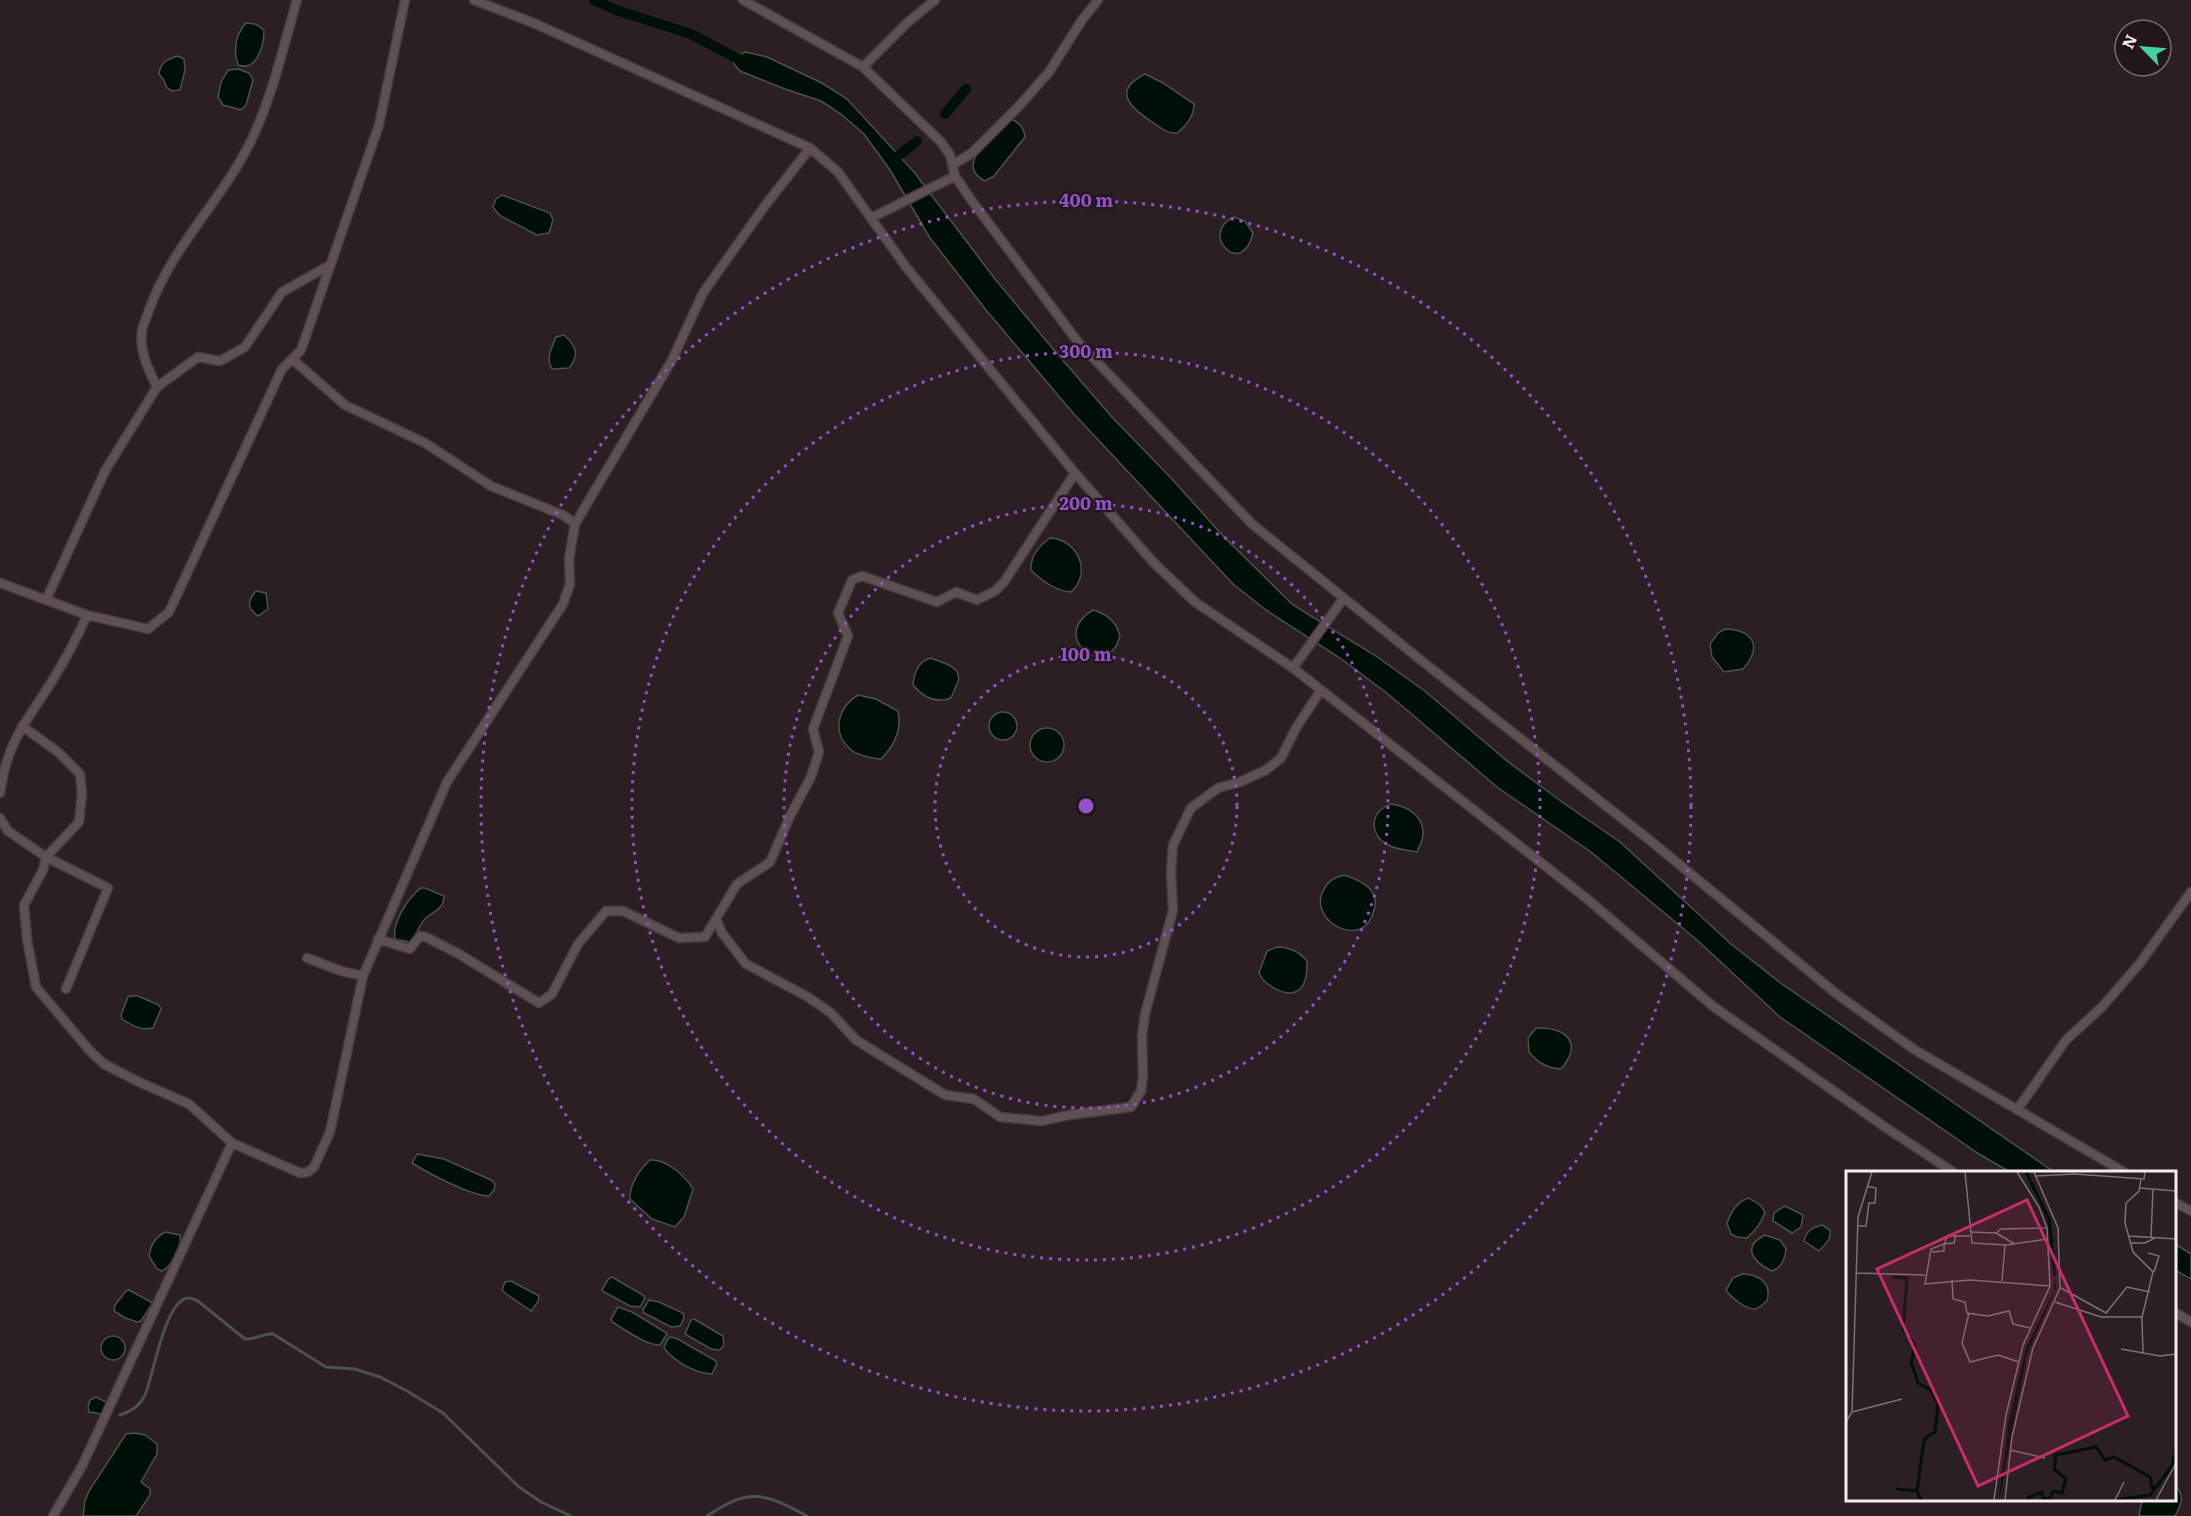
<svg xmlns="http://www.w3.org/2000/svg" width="2191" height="1516" viewBox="0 0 2191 1516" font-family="Literata,serif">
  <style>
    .water { fill: #001007; stroke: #4a524c; stroke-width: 1.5 }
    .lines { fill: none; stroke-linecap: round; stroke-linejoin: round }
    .stream { stroke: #4a524c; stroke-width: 3 }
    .canal { stroke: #001007; stroke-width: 10 }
    .street-casing { stroke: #463b3e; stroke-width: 11 }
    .street { stroke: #5e5053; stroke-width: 8 }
    .ring { fill: none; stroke: #9352c8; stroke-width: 3; stroke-dasharray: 3 6 }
    .inset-river { fill: none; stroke: #001007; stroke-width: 3 }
    .inset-road { fill: none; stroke: #7c7174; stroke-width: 1.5 }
    .view { fill: #c72d6a; fill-opacity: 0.15; stroke: #c72d6a; stroke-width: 3 }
    .inset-edge { fill: none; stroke: #f5ecee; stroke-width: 3 }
    .centre { fill: #9352c8; stroke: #221619; stroke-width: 3 }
    .ring-label { font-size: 18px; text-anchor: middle; font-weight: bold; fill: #9352c8; stroke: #221619; stroke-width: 4.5; stroke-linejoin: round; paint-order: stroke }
  </style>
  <rect width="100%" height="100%" fill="#2c1f23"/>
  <!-- water -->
  <path class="water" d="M 246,23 L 255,24 L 264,30 C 264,44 258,72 238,65 C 233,49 235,35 246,23 Z
    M 745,52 L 767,57 L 822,83 L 847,99 L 914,172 L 995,279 L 1054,350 L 1111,416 L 1171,478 L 1224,537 L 1293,605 L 1376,656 L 1426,692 L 1507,761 L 1562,802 L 1620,842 L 1731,944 L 1782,984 L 2054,1172 L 2010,1172 L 1979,1154 L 1780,1017 L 1697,940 L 1591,852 L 1497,787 L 1388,694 L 1340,658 L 1266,610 L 1233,584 L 1073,413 L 986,310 L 930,238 L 890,170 L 864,134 L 841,114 L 821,101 L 785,89 L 740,71 L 734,64 L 734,58 Z
    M 178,56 L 184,59 L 185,70 L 180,90 L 172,91 L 167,88 L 163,79 L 159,74 C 160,63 167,59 178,56 Z
    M 238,69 L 249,73 L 253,80 L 246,105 L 241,110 L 223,105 L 218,97 L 221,82 L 228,70 Z
    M 1145,74 L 1163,83 L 1194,104 C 1194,116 1186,126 1177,133 C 1167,134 1160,127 1152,122 C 1131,108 1111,91 1145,74 Z
    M 1011,119 C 1020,123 1024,128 1025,137 L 994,176 L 985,181 C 952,164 997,133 1011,119 Z
    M 502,195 L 550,213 L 553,220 L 549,233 L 537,235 L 499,215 L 493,207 L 496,199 Z
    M 1234,217 L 1245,221 L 1253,233 C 1242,280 1198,233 1234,217 Z
    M 564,335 C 576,346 580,355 569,368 L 552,369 C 545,358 552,348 556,337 Z
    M 1050,538 C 1077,539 1093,572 1071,592 C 1056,591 1041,580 1031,570 C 1030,556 1039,546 1050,538 Z
    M 256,591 L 266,593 L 268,609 L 258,616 C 247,608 247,601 256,591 Z
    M 1093,610 C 1107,614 1116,621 1120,636 C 1108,682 1047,638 1093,610 Z
    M 1725,629 C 1755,630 1762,648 1743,669 L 1724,672 L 1712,657 L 1710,644 L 1718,633 Z
    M 931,658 L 949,665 L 957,671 L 959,679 L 951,698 C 935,704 923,697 913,685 C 914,673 918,661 931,658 Z
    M 858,695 L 876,699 L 898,711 C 902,730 894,746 881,759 C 870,758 857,756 849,748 C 831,731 839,706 858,695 Z
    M989 726a14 14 0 1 1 28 0a14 14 0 1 1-28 0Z
    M1030 745a17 17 0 1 1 34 0a17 17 0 1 1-34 0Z
    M 1391,804 C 1406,806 1424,815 1423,834 C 1423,840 1419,847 1417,852 C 1408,850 1397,850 1388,845 C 1369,835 1369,812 1391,804 Z
    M 1344,875 C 1363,881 1382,891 1373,913 C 1371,918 1370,922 1366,925 C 1348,942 1310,916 1323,891 C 1328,881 1333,878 1344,875 Z
    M 421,888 L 425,888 L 444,896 C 444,909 434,911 426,918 C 419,924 417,935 410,942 L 395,939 C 392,922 408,898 421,888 Z
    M 1277,947 C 1290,947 1299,951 1307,961 C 1307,971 1307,982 1300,989 C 1288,1000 1264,985 1259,973 L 1267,951 Z
    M 131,996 L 138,996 L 159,1005 L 161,1009 L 153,1028 C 141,1031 131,1025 122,1019 L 121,1015 L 128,997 Z
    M 1536,1028 C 1565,1027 1584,1042 1561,1069 C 1547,1068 1538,1063 1529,1052 L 1528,1038 Z
    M 417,1154 L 444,1159 L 491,1180 L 495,1184 L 494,1190 L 489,1196 C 471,1196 428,1173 412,1163 Z
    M 650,1160 C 667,1159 685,1176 693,1189 L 684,1217 L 675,1227 L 652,1219 L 630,1199 C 629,1185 640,1169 650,1160 Z
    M 1749,1198 L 1761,1206 L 1765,1212 C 1762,1222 1755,1231 1747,1238 L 1737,1237 L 1731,1234 L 1727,1223 C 1731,1212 1737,1201 1749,1198 Z
    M 1785,1206 L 1803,1215 L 1801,1227 L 1792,1233 L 1773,1221 L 1774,1213 Z
    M 1822,1225 L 1830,1230 C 1831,1241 1826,1243 1819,1251 L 1804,1241 C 1807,1230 1812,1228 1822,1225 Z
    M 165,1232 L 180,1235 C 182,1246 172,1266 162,1271 L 157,1269 L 149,1256 C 151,1244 155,1238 165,1232 Z
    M 1765,1235 L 1780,1240 L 1786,1249 C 1785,1259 1782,1268 1772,1271 C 1753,1262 1741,1247 1765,1235 Z
    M 2175,1244 L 2191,1254 L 2191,1279 L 2175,1270 Z
    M 1742,1274 C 1759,1274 1772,1283 1767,1301 C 1763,1304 1760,1308 1755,1309 C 1746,1309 1731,1298 1726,1290 L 1733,1278 Z
    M 612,1277 L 643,1295 L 645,1298 L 640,1307 L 630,1306 L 604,1292 L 602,1290 L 609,1278 Z
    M 511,1281 L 539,1296 L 538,1302 L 531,1311 L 505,1293 L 502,1290 L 505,1282 Z
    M 129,1290 L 151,1302 L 152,1304 L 141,1321 L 137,1322 L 125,1318 L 114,1311 L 115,1305 L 126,1291 Z
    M 649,1300 L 659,1302 L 683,1313 L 684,1318 L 680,1326 L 671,1327 L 644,1313 L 643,1310 Z
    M 618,1307 L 632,1312 L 665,1332 L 667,1334 L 660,1345 C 645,1345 626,1330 612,1322 L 611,1319 Z
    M 694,1319 L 723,1336 L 724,1345 L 720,1350 L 711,1349 L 685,1334 L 691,1320 Z
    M101 1348a12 12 0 1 1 24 0a12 12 0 1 1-24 0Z
    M 670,1337 L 676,1338 L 716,1361 L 717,1363 L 712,1374 C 694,1373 675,1362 664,1348 L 667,1340 Z
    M 96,1397 L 108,1403 L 102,1414 L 89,1412 L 88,1407 L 90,1400 Z
    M 134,1433 L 145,1435 L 157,1444 L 157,1454 L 141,1482 L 150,1489 L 150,1495 L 136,1516 L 83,1516 L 85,1501 L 89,1491 L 126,1434 Z
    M 2175,1485 C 2185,1496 2182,1503 2175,1516 L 2139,1516 L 2142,1500 L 2174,1500 Z"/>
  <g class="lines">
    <!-- stream -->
    <path class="stream" d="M 120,1415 C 131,1411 139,1407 145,1395 C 153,1378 165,1296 190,1298 C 191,1298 197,1301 198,1301 L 245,1339 C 256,1340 263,1333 273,1334 L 326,1367 L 355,1369 L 380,1377 L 407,1391 L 443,1413 L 519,1487 L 541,1502 L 571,1516
      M 707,1516 C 750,1487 764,1493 807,1516"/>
    <!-- canal -->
    <path class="canal" d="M 594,0 L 616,10 L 691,34 L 746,63
      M 945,114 L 966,89
      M 892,161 L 917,141"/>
    <defs>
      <path id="street" d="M 474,0 L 536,24 L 810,148 L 838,172 L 906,267 L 1075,473 L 1154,563 L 1195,602 L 1293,668 L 1586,898 L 1714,1007 L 1882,1125 L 1953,1172
        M 743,0 L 863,67 L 941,142 L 950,155 L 955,176 L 972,201 L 1078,342 L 1252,524 L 1432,669 L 1652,842 L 1838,995 L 1915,1050 L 2124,1172
        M 863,67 L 907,23 L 935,0
        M 954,164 L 972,153 L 1020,105 L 1049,72 L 1082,20 L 1098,0
        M 871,218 L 955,176
        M 292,359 L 345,405 L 425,443 L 491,486 L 563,515 L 575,524
        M 157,387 C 149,371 139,351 142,331 C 143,324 147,317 149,310 C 171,248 221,201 250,143 C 272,98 283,48 297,0
        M 0,583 L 87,615 L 148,629 L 169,612 L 282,369 L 301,350 L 379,125 L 405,0
        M 46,600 L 105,471 L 157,387 L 198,357 L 220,361 L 245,347 L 282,292 L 330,265
        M 1293,668 L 1343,599
        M 22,726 L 58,752 L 80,774 L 82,793 L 79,822 L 46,857 L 108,888 L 66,989
        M 0,793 C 7,741 26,723 52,681 C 65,660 77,638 87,615
        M 0,818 L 8,831 L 46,857 L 43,870 L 24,905 L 27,939 L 36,987 L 90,1051 L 104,1064 L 141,1083 L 189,1104 L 232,1143 L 300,1173 L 308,1172 L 314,1167 L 330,1132 L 363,976 L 447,782 L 563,604 L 570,584 L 569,559 L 575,524 L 672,360 L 703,293 L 764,207 L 810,148
        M 716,919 L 722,933 L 746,964 L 808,997 L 831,1013 L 856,1040 L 945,1095 L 974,1099 L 1000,1117 L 1042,1121 L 1069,1115 L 1131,1107 L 1141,1091 L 1143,1077 L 1142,1036 L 1145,1014 L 1173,910 L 1171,872 L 1173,845 L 1191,808 L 1218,788 L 1240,782 L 1266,770 L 1281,758 L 1296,728 L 1321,690
        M 378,939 L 410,949 L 420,936 L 426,937 L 459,954 L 539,1003 L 552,994 L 578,944 L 606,911 L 623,911 L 679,938 L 705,937 L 737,884 L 770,862 L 790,816 L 811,777 L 819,752 L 813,729 L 848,636 L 838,613 L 852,580 L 862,576 L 937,602 L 956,592 L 977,600 L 995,591 L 1004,582 L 1075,473
        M 307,958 L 341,971 L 363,976
        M 2017,1110 L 2066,1040 L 2102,1007 L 2140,963 L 2191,892
        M 2174,1202 L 2191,1211
        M 2174,1312 L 2191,1322
        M 53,1516 L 82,1466 L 232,1143"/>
    </defs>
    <!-- street casing -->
    <use href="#street" class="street-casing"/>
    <!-- street -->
    <use href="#street" class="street"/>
  </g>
  <!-- distance rings -->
  <g class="ring">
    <circle cx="1086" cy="806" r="151"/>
    <circle cx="1086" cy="806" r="302"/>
    <circle cx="1086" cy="806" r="454"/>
    <circle cx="1086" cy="806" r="605"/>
  </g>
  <!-- overview -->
  <g transform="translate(1846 1171)">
    <rect width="330" height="330" fill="#2c1f23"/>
    <path d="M 209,104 L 210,117 L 181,184 L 153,329 L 162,252 L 180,177 L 208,120 Z" fill="#001007"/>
    <path class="inset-river" d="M 180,1 L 203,48 L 209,105M 47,106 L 61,107 L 57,158 L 69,174 L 65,193 L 68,197M 67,197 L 72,212 L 85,219 L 92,233M 50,318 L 71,320M 181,327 L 196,321 L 197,327 L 204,328 L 207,320 L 216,322 L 220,308 L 208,298 L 210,284 L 250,276 L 259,289 L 268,286 L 304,306 L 307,320M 75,329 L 71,320 L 77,276 L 79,267 L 89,261 L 92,234M 270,329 L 304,324 L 326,295 L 330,276"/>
    <path class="inset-road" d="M 119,1 L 126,72 L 160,74 L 202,68M 190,5 L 229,3 L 298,8 L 299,1M 295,8 L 293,20 L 280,32 L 279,52 L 287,81 L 307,101 L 296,146 L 297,183M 294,17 L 330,20M 12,55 L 20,55 L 23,32 L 29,32 L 30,17 L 21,15M 124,61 L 150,62 L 169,73M 150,62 L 155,58 L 200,57M 124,65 L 102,65 L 98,73 L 85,78 L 79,113 L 124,109 L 204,115M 283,65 L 330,68M 305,66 L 307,18M 285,72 L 299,72 L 309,67M 86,81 L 98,80 L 98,73 L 108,72 L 110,64M 302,82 L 313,85 L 308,101M 10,102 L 79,104M 106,109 L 107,128 L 119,131 L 121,142 L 142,145 L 163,140 L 167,153 L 184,157M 156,110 L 159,74M 215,117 L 260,142 L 281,116 L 304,121M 209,131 L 255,146 L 296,146M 123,142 L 116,172 L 124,191 L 152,184 L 173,191M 275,178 L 314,185 L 330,183M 6,241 L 56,228M 0,251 L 6,241 L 12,46 L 26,1M 164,279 L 199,287M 148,329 L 160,244 L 177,174 L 204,115 L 201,57 L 193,36 L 171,1M 159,329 L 166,266 L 187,177 L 214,117 L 212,57 L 188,1M 269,329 L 278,311M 310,329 L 330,292"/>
    <path class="view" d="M 181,29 L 282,245 L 132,315 L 31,98 Z"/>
    <rect width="330" height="330" class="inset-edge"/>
  </g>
  <circle cx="1086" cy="806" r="9" class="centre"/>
  <g class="ring-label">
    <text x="1086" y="207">400 m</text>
    <text x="1086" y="358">300 m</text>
    <text x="1086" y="510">200 m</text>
    <text x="1086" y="661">100 m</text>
  </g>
  <!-- north arrow -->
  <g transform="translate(2143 48) rotate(295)"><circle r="28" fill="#221619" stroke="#766c6e" stroke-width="1.5"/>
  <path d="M0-4.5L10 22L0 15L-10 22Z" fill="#41d4a1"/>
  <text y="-9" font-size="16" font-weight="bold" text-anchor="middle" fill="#f5ecee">N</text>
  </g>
</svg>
